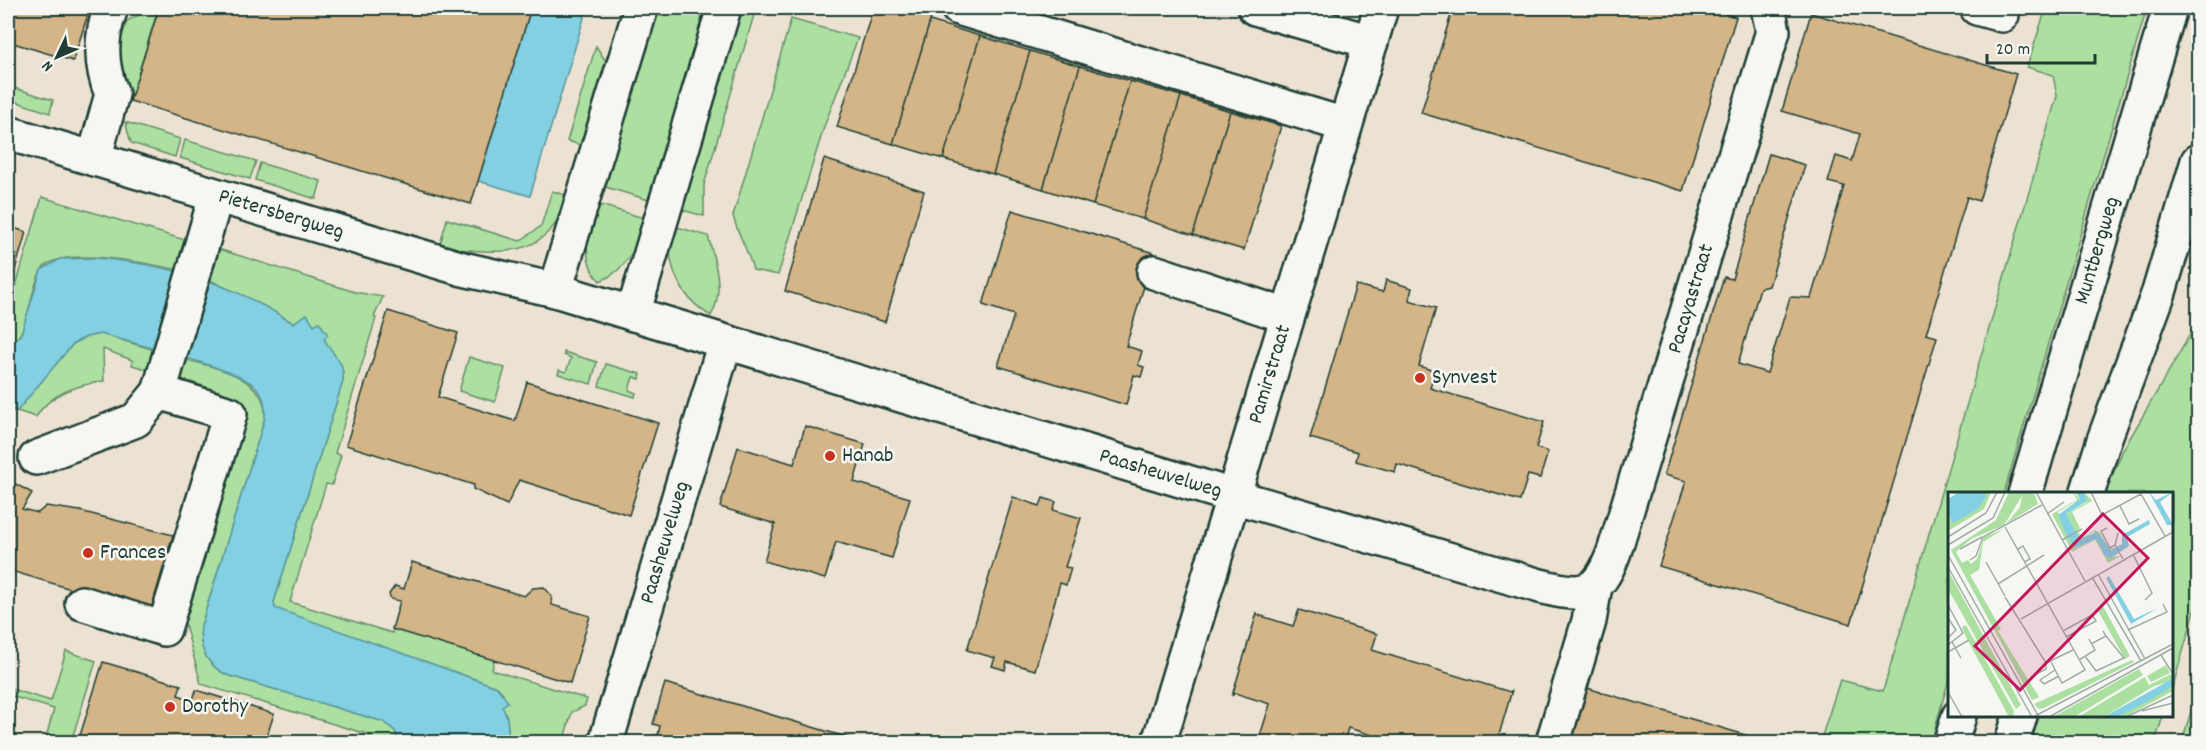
<svg xmlns="http://www.w3.org/2000/svg" width="2206" height="750" viewBox="0 0 2206 750" font-family="Dekko,sans-serif">
  <style>
    .built { fill: #ece2d2; fill-rule: evenodd }
    .green { fill: #ace0a1; stroke: #668e6a; stroke-width: 1.5 }
    .water { fill: #82d0e1; stroke: #5a959c; stroke-width: 1.5 }
    .building { fill: #d3b587; stroke: #1f3d34; stroke-width: 1.5 }
    .lines { fill: none; stroke-linecap: round; stroke-linejoin: round }
    .minor-casing { stroke: #1f3d34; stroke-width: 38 }
    .major-casing { stroke: #1f3d34; stroke-width: 38 }
    .minor { stroke: #f6f6f2; stroke-width: 33 }
    .major { stroke: #f6f6f2; stroke-width: 33 }
    .poi-dot { fill: #c8321e; stroke: #f6f6f2; stroke-width: 2 }
    .labels { text-anchor: middle; dominant-baseline: central; stroke-width: 5; stroke-linejoin: round; paint-order: stroke }
    .street-label { font-size: 22px; fill: #1f3d34; stroke: #f6f6f2 }
    .poi-label { font-size: 22px; fill: #1f3d34; stroke: #f6f6f2; text-anchor: start }
    .inset-road { fill: none; stroke: #a0aca6; stroke-width: 1.5 }
    .view { fill: #c2185b; fill-opacity: 0.15; stroke: #c2185b; stroke-width: 3 }
    .inset-edge { fill: none; stroke: #1f3d34; stroke-width: 3 }
  </style>
  <rect width="100%" height="100%" fill="#f6f6f2"/>
  <filter id="ink" filterUnits="userSpaceOnUse"><feTurbulence type="fractalNoise" baseFrequency=".0167" numOctaves="2"/><feDisplacementMap in="SourceGraphic" scale="12" xChannelSelector="R" yChannelSelector="G"/><feConvolveMatrix kernelMatrix="1 2 1 2 8 2 1 2 1" color-interpolation-filters="sRGB"/></filter>
  <g filter="url(#ink)">
    <!-- built -->
    <path class="built" d="M 8,8 L 2198,8 L 2198,742 L 8,742 ZM 1950,494 L 2172,494 L 2172,716 L 1950,716 Z"/>
    <!-- green -->
    <path class="green" d="M 652,8 L 712,8 L 652,201 L 599,185 Z
      M 735,8 L 756,8 L 704,185 L 704,216 L 675,208 Z
      M 2046,8 L 2147,8 L 2004,493 L 1950,494 L 1949,679 L 1931,742 L 1820,742 L 1840,680 L 1883,691 L 2057,96 L 2053,75 L 2027,67 Z
      M 146,11 L 157,12 L 132,95 L 125,90 L 118,49 L 127,21 Z
      M 791,19 L 858,38 L 825,124 L 778,275 L 753,270 C 748,250 738,235 733,216 Z
      M 596,46 L 611,69 L 588,147 L 567,141 Z
      M 8,86 L 53,100 L 50,113 L 8,99 Z
      M 125,122 L 180,139 L 175,157 L 131,143 Z
      M 185,140 L 256,161 L 250,179 L 180,158 Z
      M 260,163 L 321,181 L 316,199 L 255,180 Z
      M 552,191 L 572,197 C 539,265 504,251 439,248 L 447,219 L 520,241 L 541,226 Z
      M 42,197 L 188,241 L 179,270 C 152,264 62,245 43,268 C 35,278 32,299 28,312 C 24,325 21,340 8,347 L 8,313 Z
      M 594,203 L 647,219 C 638,244 627,271 600,281 C 579,260 589,228 594,203 Z
      M 670,225 L 708,236 C 715,262 725,291 711,316 C 677,296 666,262 670,225 Z
      M 215,248 L 355,292 L 383,297 L 374,317 L 376,318 L 335,453 L 341,455 L 332,485 L 326,484 L 290,602 L 392,633 L 393,629 L 494,660 L 492,670 L 587,699 L 585,706 L 572,712 L 563,742 L 509,742 L 507,717 L 501,706 L 503,693 L 497,687 L 275,609 L 274,602 L 343,381 L 343,372 L 314,325 L 294,323 L 208,279 Z
      M 2198,314 L 2198,600 L 2172,689 L 2172,494 L 2105,493 L 2123,450 L 2191,333 Z
      M 101,334 L 155,350 L 149,370 L 132,365 L 132,360 L 103,349 L 104,381 C 78,385 50,393 36,417 L 17,411 L 8,412 L 8,407 L 17,410 L 72,345 L 83,337 Z
      M 564,352 L 597,362 L 591,384 L 558,374 L 559,370 L 566,372 L 571,358 L 564,355 Z
      M 469,357 L 505,368 L 495,402 L 459,391 Z
      M 183,359 C 214,367 273,378 264,421 L 201,626 C 198,647 207,666 227,675 L 384,722 L 395,731 L 400,742 L 368,742 L 370,735 L 201,684 L 183,617 L 238,402 L 224,393 L 178,378 Z
      M 606,364 L 641,374 L 640,379 L 633,377 L 629,390 L 636,393 L 635,397 L 599,386 Z
      M 66,651 L 96,661 L 71,742 L 45,741 L 54,709 L 8,695 L 8,688 L 51,701 Z
      M 2198,687 L 2198,742 L 2182,742 Z
      M 2039,716 L 2163,716 L 2155,742 L 2031,742 Z"/>
    <!-- water -->
    <path class="water" d="M 531,8 L 587,8 L 530,196 L 478,181 Z
      M 97,258 C 172,265 229,282 293,323 L 307,314 L 314,325 L 319,322 L 328,335 L 324,339 L 342,366 L 343,381 L 274,602 L 275,608 L 497,687 L 508,702 L 502,706 L 507,717 L 509,742 L 400,742 L 395,731 L 384,722 L 227,675 C 207,665 198,648 201,626 L 264,421 C 267,408 264,395 255,386 C 235,368 132,343 101,334 C 89,335 81,338 72,345 L 17,411 L 8,407 L 8,347 L 21,334 L 41,270 L 60,259 Z"/>
    <!-- building -->
    <path class="building" d="M 8,8 L 90,8 L 73,61 L 13,43 L 14,40 L 8,38 Z
      M 159,8 L 531,8 L 471,204 L 130,101 Z
      M 873,8 L 934,8 L 893,144 L 837,127 Z
      M 1453,8 L 1704,8 L 1736,17 L 1683,191 L 1421,113 Z
      M 1811,13 L 2016,74 L 1979,201 L 1967,197 L 1926,334 L 1937,337 L 1851,624 L 1659,566 L 1686,481 L 1664,475 L 1724,277 L 1732,279 L 1769,154 L 1805,165 L 1769,286 L 1760,288 L 1738,364 L 1767,373 L 1790,297 L 1811,298 L 1844,186 L 1828,182 L 1836,156 L 1852,161 L 1860,134 L 1782,111 Z
      M 930,21 L 980,36 L 943,159 L 893,144 Z
      M 980,36 L 1030,51 L 993,174 L 943,159 Z
      M 1030,51 L 1080,66 L 1043,189 L 993,174 Z
      M 1080,66 L 1130,81 L 1093,205 L 1043,189 Z
      M 1130,81 L 1181,96 L 1143,219 L 1093,205 Z
      M 1181,96 L 1230,111 L 1193,235 L 1143,219 Z
      M 1230,111 L 1281,126 L 1244,250 L 1193,235 Z
      M 824,159 L 924,191 L 885,322 L 785,291 Z
      M 1012,210 L 1154,253 L 1126,346 L 1142,351 L 1138,365 L 1144,367 L 1141,377 L 1134,375 L 1126,405 L 998,366 L 1014,315 L 983,305 Z
      M 8,226 L 26,232 L 8,295 Z
      M 1386,280 L 1412,288 L 1409,300 L 1436,308 L 1419,366 L 1435,371 L 1430,388 L 1544,422 L 1536,448 L 1548,452 L 1540,478 L 1528,475 L 1520,501 L 1397,464 L 1395,472 L 1356,461 L 1358,452 L 1310,438 L 1356,285 L 1383,292 Z
      M 388,311 L 458,333 L 438,397 L 515,421 L 527,382 L 658,423 L 629,515 L 519,480 L 507,505 L 473,489 L 474,485 L 346,445 Z
      M 805,426 L 865,444 L 854,482 L 910,498 L 892,558 L 836,542 L 825,579 L 764,561 L 775,524 L 720,507 L 738,447 L 794,464 Z
      M 12,482 L 32,493 L 22,509 L 38,513 L 46,506 L 80,511 L 173,535 L 150,613 L 8,570 L 8,489 Z
      M 1013,497 L 1040,506 L 1043,498 L 1056,502 L 1053,510 L 1081,518 L 1065,567 L 1071,568 L 1066,585 L 1060,583 L 1035,670 L 1007,662 L 1005,670 L 992,666 L 995,658 L 967,650 Z
      M 412,562 L 524,596 L 533,588 L 544,587 L 551,595 L 552,605 L 590,616 L 570,683 L 392,629 L 400,601 L 391,599 L 389,594 L 395,586 L 404,589 Z
      M 1299,610 L 1377,634 L 1372,650 L 1510,692 L 1512,690 L 1497,742 L 1396,742 L 1348,728 L 1344,742 L 1258,742 L 1270,704 L 1235,693 L 1232,696 L 1257,613 L 1258,615 L 1293,626 Z
      M 103,662 L 181,685 L 178,695 L 193,700 L 196,690 L 274,714 L 265,742 L 78,742 Z
      M 665,683 L 856,740 L 855,742 L 647,742 L 649,736 L 658,735 L 660,726 L 653,724 Z
      M 1587,688 L 1769,742 L 1571,742 Z"/>
    <g class="lines">
      <defs>
        <g id="minor">
          <path d="M 958,8 L 1345,125"/>
          <path d="M 1255,8 L 1371,42"/>
          <path d="M 1977,8 L 2002,15"/>
          <path id="s1" d="M 8,133 L 463,269 L 555,290 L 1233,496 L 1540,586 C 1583,597 1597,597 1614,552 L 1773,31 L 1768,8"/>
          <path d="M 94,159 L 112,94 C 100,66 100,36 111,8"/>
          <path d="M 1154,272 L 1287,316"/>
          <path d="M 555,290 L 641,8"/>
          <path d="M 633,314 L 724,8"/>
          <path d="M 36,458 L 136,420 L 159,392 L 216,196"/>
          <path d="M 82,603 L 164,629 L 230,414 L 159,392"/>
          <path id="s2" d="M 606,742 L 725,342"/>
          <path id="s3" d="M 1159,742 L 1381,8"/>
          <path d="M 1553,742 L 1589,621 L 1595,586"/>
        </g>
        <g id="major">
          <path id="s4" d="M 2025,494 L 2170,8"/>
          <path d="M 2087,494 L 2104,440 L 2159,292 L 2198,161"/>
          <path d="M 1951,742 L 1959,716"/>
          <path d="M 2012,742 L 2020,716"/>
        </g>
      </defs>
      <!-- minor casing -->
      <use href="#minor" class="minor-casing"/>
      <!-- major casing -->
      <use href="#major" class="major-casing"/>
      <!-- minor -->
      <use href="#minor" class="minor"/>
      <!-- major -->
      <use href="#major" class="major"/>
    </g>
  </g>
  <!-- markers -->
  <g class="poi-dot">
    <circle cx="1420" cy="378" r="6"/>
    <circle cx="830" cy="456" r="6"/>
    <circle cx="88" cy="553" r="6"/>
    <circle cx="170" cy="707" r="6"/>
  </g>
  <g class="labels">
    <!-- street labels -->
    <g class="street-label">
      <text stroke="none"><textPath href="#s1" startOffset="285">Pietersbergweg</textPath></text>
      <text stroke="none"><textPath href="#s4" startOffset="254">Muntbergweg</textPath></text>
      <text stroke="none"><textPath href="#s1" startOffset="1958">Pacayastraat</textPath></text>
      <text stroke="none"><textPath href="#s3" startOffset="384">Pamirstraat</textPath></text>
      <text stroke="none"><textPath href="#s1" startOffset="1202">Paasheuvelweg</textPath></text>
      <text stroke="none"><textPath href="#s2" startOffset="208">Paasheuvelweg</textPath></text>
    </g>
    <!-- poi labels -->
    <g class="poi-label">
      <text x="1432" y="378">Synvest</text>
      <text x="842" y="456">Hanab</text>
      <text x="100" y="553">Frances</text>
      <text x="182" y="707">Dorothy</text>
    </g>
  </g>
  <!-- overview -->
  <g transform="translate(1948 492)">
    <rect width="225" height="225" fill="#f6f6f2"/>
    <path d="M 36,0 L 43,0 L 36,17 L 0,39 L 0,23 L 4,30 ZM 61,0 L 86,1 L 90,12 L 59,31 L 72,15 L 74,4 L 56,33 L 23,47 L 8,60 L 14,71 L 20,68 L 23,72 L 29,67 L 36,45 L 56,37 L 35,50 L 31,78 L 22,83 L 53,137 L 50,139 L 91,205 L 84,208 L 3,58 L 48,28 ZM 125,0 L 132,7 L 110,20 L 120,46 L 129,56 L 148,47 L 158,65 L 173,64 L 160,71 L 147,48 L 124,60 L 104,22 L 129,8 ZM 136,0 L 144,9 L 124,20 L 132,36 L 129,39 L 135,45 L 147,38 L 152,41 L 161,56 L 168,56 L 160,58 L 146,40 L 132,47 L 118,22 L 139,10 ZM 0,78 L 73,213 L 68,217 L 0,97 ZM 155,114 L 182,164 L 177,167 L 149,117 ZM 18,133 L 66,219 L 65,225 L 61,225 L 18,145 L 14,135 ZM 184,168 L 186,170 L 96,216 L 91,217 L 86,212 ZM 218,173 L 222,181 L 203,190 L 199,184 ZM 191,177 L 195,183 L 126,225 L 105,225 ZM 223,182 L 225,189 L 206,194 L 156,225 L 130,225 L 197,185 L 201,193 ZM 225,194 L 225,199 L 177,225 L 169,225 Z" fill="#ace0a1"/>
    <path d="M 11,0 L 36,0 L 38,5 L 30,17 L 5,31 L 0,23 L 0,7 ZM 128,0 L 136,0 L 139,9 L 118,22 L 132,47 L 149,40 L 163,58 L 174,52 L 174,43 L 201,28 L 202,32 L 179,45 L 181,54 L 163,66 L 157,64 L 148,47 L 128,56 L 120,46 L 110,23 L 132,7 ZM 201,0 L 208,8 L 225,0 L 212,10 L 225,33 L 219,33 ZM 161,84 L 186,127 L 210,116 L 183,132 L 158,86 ZM 224,187 L 225,194 L 202,208 L 169,225 L 156,225 Z" fill="#82d0e1"/>
    <path class="inset-road" d="M 88,0 L 137,89M 143,0 L 154,23 L 193,2M 193,2 L 217,44M 172,14 L 181,32 L 191,27M 99,22 L 116,10M 57,35 L 137,178 L 114,191 L 103,170M 159,36 L 153,39 L 162,56 L 167,53M 170,41 L 167,53 L 175,67M 0,45 L 38,21 L 49,0M 114,48 L 134,37M 0,53 L 45,26 L 57,0M 12,57 L 34,45M 70,57 L 75,54 L 82,67 L 76,70M 185,62 L 204,101 L 197,108M 0,63 L 91,225M 22,68 L 28,64 L 35,45 L 94,13M 38,70 L 57,104M 0,75 L 84,225M 150,82 L 197,167M 144,85 L 193,169M 50,92 L 96,63M 57,105 L 98,171M 0,113 L 15,141 L 0,153M 0,126 L 8,138 L 0,146M 73,127 L 225,40M 180,138 L 219,120 L 215,112M 115,139 L 144,123 L 148,129 L 118,145M 4,150 L 13,166M 143,152 L 158,144 L 155,139M 0,160 L 21,148M 213,163 L 225,182M 137,164 L 148,179 L 176,166 L 158,144M 131,168 L 147,158 L 141,147M 98,171 L 125,158M 107,178 L 92,188 L 96,192 L 111,184M 83,185 L 98,177 L 98,171M 0,200 L 14,225M 194,219 L 225,211M 87,224 L 225,152M 101,225 L 225,156M 178,225 L 225,203"/>
    <path class="view" d="M 155,22 L 200,66 L 72,198 L 27,154 Z"/>
    <rect width="225" height="225" class="inset-edge"/>
  </g>
  <!-- margin -->
  <rect width="2206" height="750" fill="none" stroke="#f6f6f2" stroke-width="30"/>
  <rect x="15" y="15" width="2176" height="720" fill="none" stroke="#1f3d34" stroke-width="2" filter="url(#ink)"/>
  <!-- north arrow -->
  <g transform="translate(57 57) rotate(226)" stroke="#f6f6f2" stroke-width="4.5" paint-order="stroke">
  <path d="M0-4.5L10 22L0 15L-10 22Z" fill="#1f3d34"/>
  <text y="-9" font-size="16" font-weight="bold" text-anchor="middle" fill="#1f3d34">N</text>
  </g>
  <!-- scale -->
  <path d="M1987 54v9h108v-9" fill="none" stroke="#1f3d34" stroke-width="3"/>
  <text x="1996" y="54" font-size="18" fill="#1f3d34" stroke="#f6f6f2" stroke-width="4.5" paint-order="stroke">20 m</text>
</svg>
